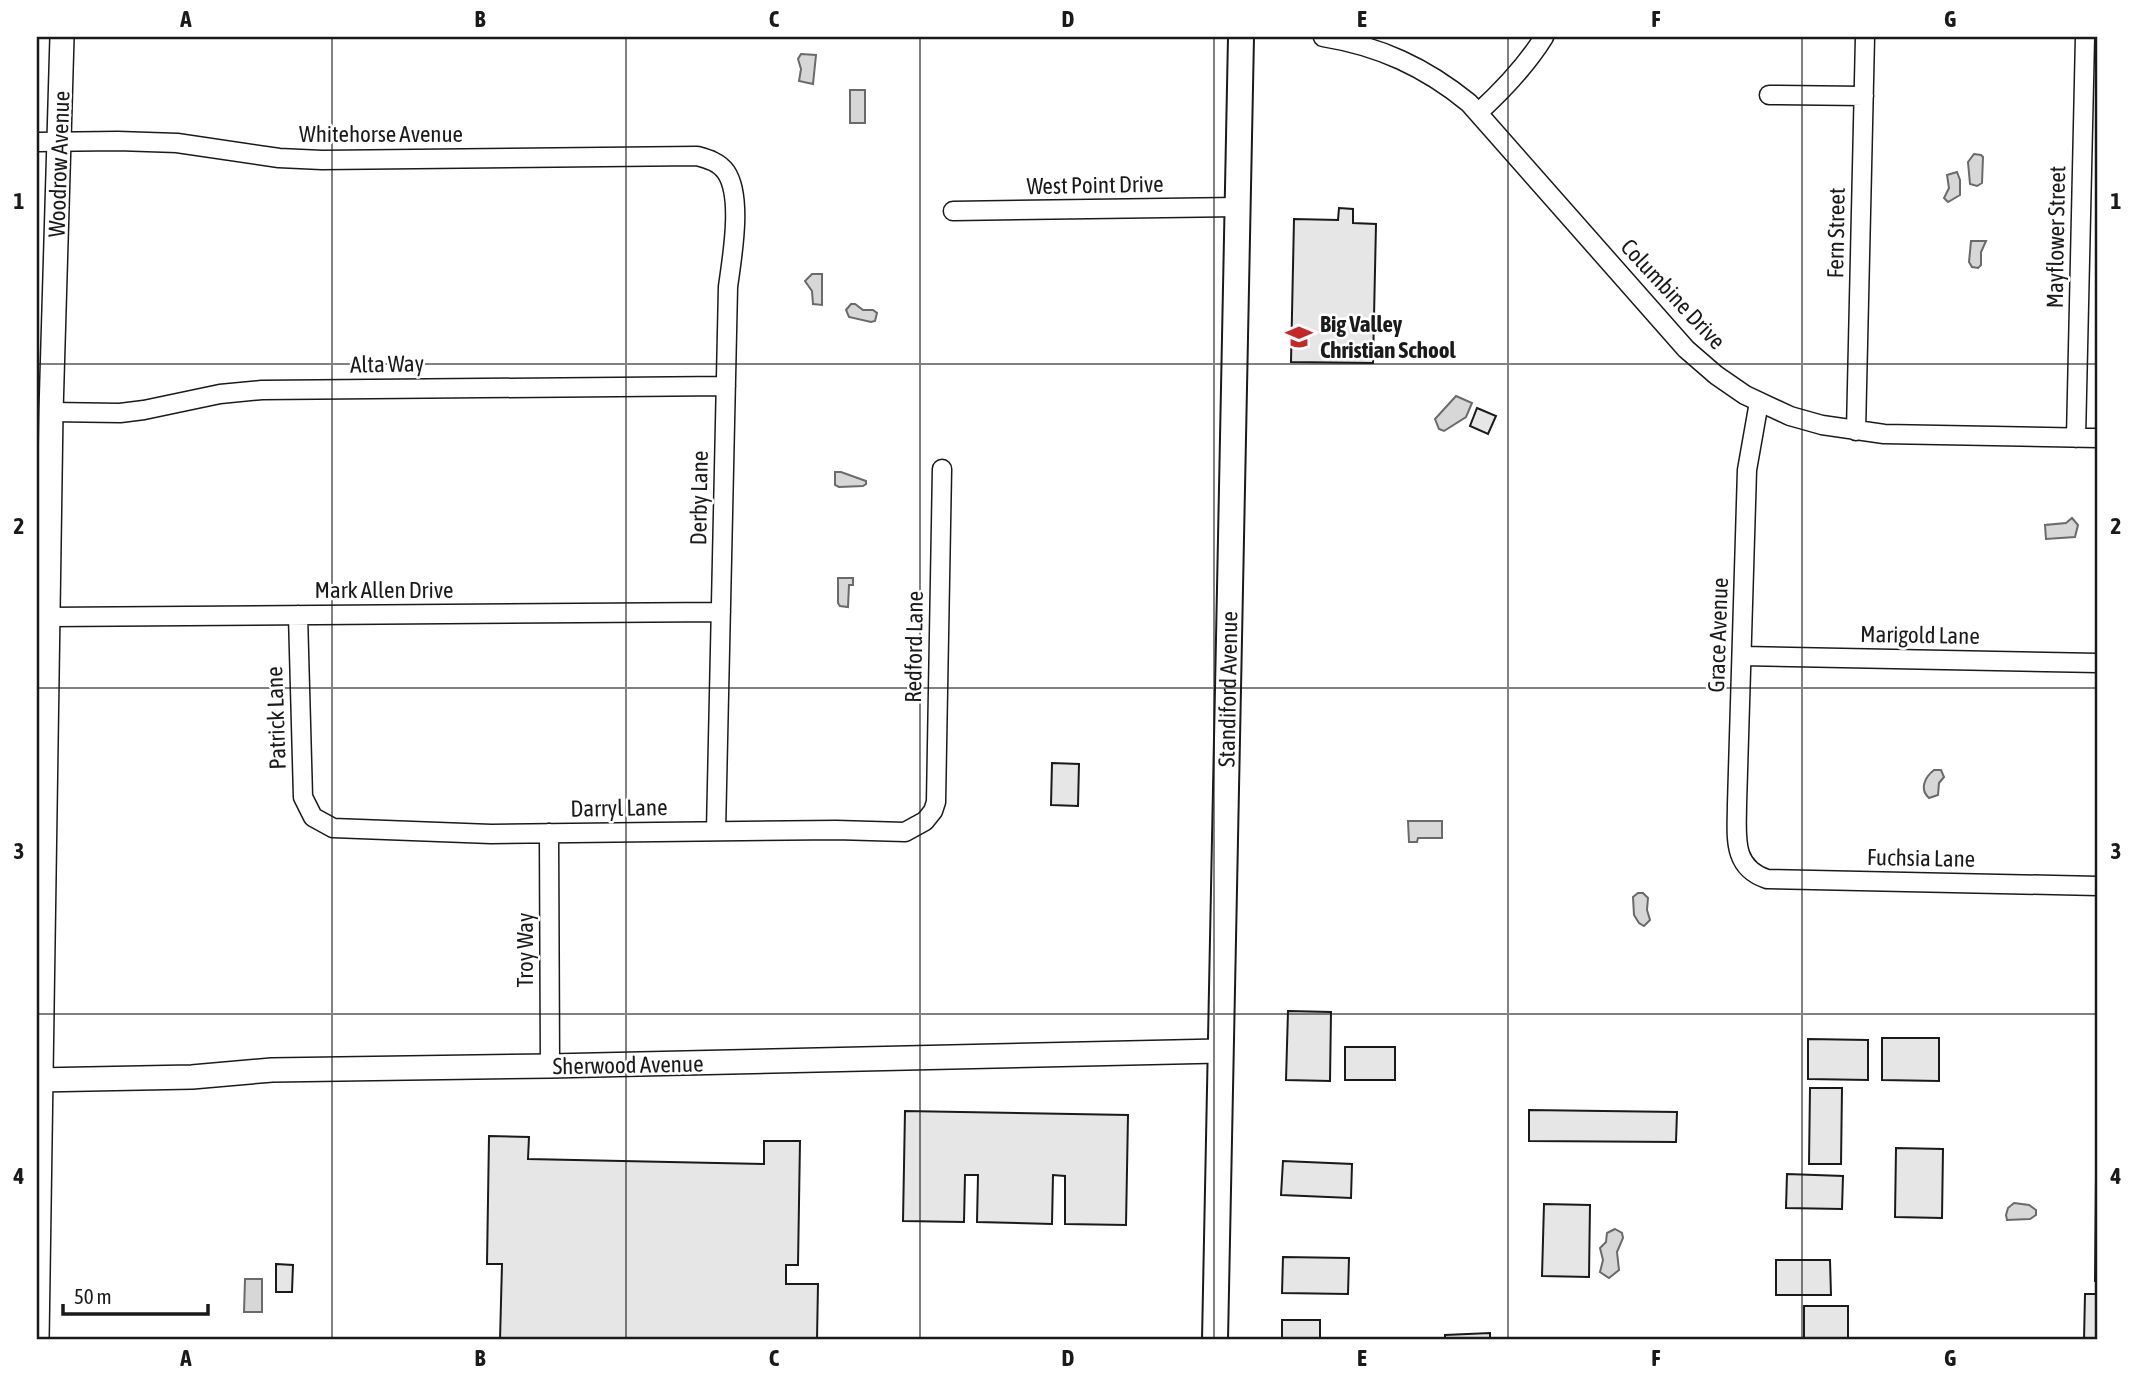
<svg xmlns="http://www.w3.org/2000/svg" width="2135" height="1377" viewBox="0 0 2135 1377" font-family="'Asap Condensed',sans-serif">
  <style>
    .water { fill: #d7d7d7; stroke: #6a6a6a; stroke-width: 2 }
    .building { fill: #e6e6e6; stroke: #1a1a1a; stroke-width: 2 }
    .lines { fill: none; stroke-linecap: round; stroke-linejoin: round }
    .minor-casing { stroke: #1a1a1a; stroke-width: 21 }
    .tertiary-casing { stroke: #1a1a1a; stroke-width: 26 }
    .secondary-casing { stroke: #1a1a1a; stroke-width: 28 }
    .minor { stroke: #fff; stroke-width: 18 }
    .tertiary { stroke: #fff; stroke-width: 23 }
    .secondary { stroke: #fff; stroke-width: 24 }
    .grid { fill: none; stroke: #1a1a1a; stroke-width: 2; stroke-opacity: 0.55 }
    .labels { text-anchor: middle; dominant-baseline: central; stroke-width: 5; stroke-linejoin: round; paint-order: stroke }
    .street-label { font-size: 23px; fill: #1a1a1a; stroke: #fff }
    .poi-label { font-size: 23px; font-weight: bold; fill: #1a1a1a; stroke: #fff; text-anchor: start }
    .neatline { fill: none; stroke: #1a1a1a; stroke-width: 2.5 }
    .grid-label { font-size: 23px; text-anchor: middle; font-weight: bold; fill: #1a1a1a }
  </style>
  <rect width="100%" height="100%" fill="#fff"/>
  <!-- water -->
  <path class="water" d="M 801,54 L 816,55 L 813,84 L 799,81 L 801,69 L 798,59 Z
    M 850,90 L 865,90 L 865,123 L 850,123 Z
    M 1974,154 L 1981,155 L 1983,157 L 1982,183 L 1977,186 L 1970,184 L 1968,162 Z
    M 1957,172 L 1960,180 L 1960,195 L 1948,202 L 1944,198 L 1949,188 L 1947,175 Z
    M 1971,241 L 1986,241 L 1981,252 L 1981,265 L 1978,268 L 1972,267 L 1969,262 Z
    M 812,274 L 822,274 L 822,305 L 813,304 L 812,291 L 805,281 Z
    M 851,304 L 855,304 L 863,310 L 873,310 L 877,313 L 875,321 L 871,322 L 849,317 L 846,310 Z
    M 1456,396 L 1472,403 L 1466,417 L 1444,431 L 1439,429 L 1435,419 Z
    M 835,472 L 841,472 L 866,481 L 866,484 L 863,486 L 839,487 L 835,485 Z
    M 2072,518 L 2078,525 L 2075,537 L 2046,539 L 2045,525 L 2066,523 Z
    M 838,578 L 853,578 L 853,585 L 849,585 L 848,607 L 840,606 L 838,603 Z
    M 1934,770 L 1941,770 L 1944,777 L 1939,783 L 1938,795 L 1929,798 C 1919,789 1925,777 1934,770 Z
    M 1408,821 L 1442,821 L 1442,838 L 1418,838 L 1417,842 L 1409,842 Z
    M 1638,893 L 1643,893 L 1648,898 L 1647,910 L 1650,920 L 1644,926 L 1639,923 L 1634,915 L 1633,897 Z
    M 2014,1203 L 2029,1205 L 2036,1210 L 2036,1215 L 2030,1219 L 2007,1220 L 2006,1215 L 2008,1208 Z
    M 1615,1229 L 1622,1233 L 1623,1238 L 1617,1252 L 1619,1270 L 1609,1278 L 1600,1272 L 1603,1260 L 1600,1248 L 1606,1242 L 1607,1233 Z
    M 245,1279 L 262,1279 L 262,1312 L 244,1312 Z"/>
  <!-- building -->
  <path class="building" d="M 1339,208 L 1353,209 L 1353,223 L 1376,224 L 1373,363 L 1291,362 L 1294,219 L 1338,220 Z
    M 1477,408 L 1496,416 L 1488,434 L 1470,426 Z
    M 1052,763 L 1079,764 L 1078,806 L 1051,805 Z
    M 1288,1011 L 1331,1012 L 1330,1081 L 1286,1080 Z
    M 1882,1038 L 1939,1038 L 1939,1081 L 1882,1080 Z
    M 1808,1039 L 1868,1040 L 1868,1080 L 1808,1079 Z
    M 1345,1047 L 1395,1047 L 1395,1080 L 1345,1080 Z
    M 1810,1088 L 1842,1088 L 1841,1164 L 1809,1164 Z
    M 1529,1110 L 1677,1112 L 1676,1142 L 1529,1141 Z
    M 905,1111 L 1128,1115 L 1126,1225 L 1065,1224 L 1065,1176 L 1053,1175 L 1052,1224 L 977,1222 L 978,1175 L 965,1175 L 964,1222 L 903,1221 Z
    M 489,1136 L 529,1137 L 528,1159 L 764,1164 L 764,1141 L 800,1141 L 798,1265 L 786,1265 L 786,1284 L 818,1284 L 817,1340 L 500,1340 L 502,1264 L 487,1264 Z
    M 1896,1148 L 1943,1149 L 1942,1218 L 1895,1217 Z
    M 1283,1161 L 1352,1164 L 1351,1198 L 1281,1195 Z
    M 1787,1174 L 1843,1176 L 1842,1209 L 1786,1208 Z
    M 2096,1177 L 2098,1177 L 2098,1281 L 2095,1281 Z
    M 1544,1204 L 1590,1205 L 1589,1277 L 1542,1276 Z
    M 1283,1257 L 1349,1258 L 1348,1294 L 1282,1293 Z
    M 1776,1260 L 1830,1260 L 1831,1295 L 1776,1295 Z
    M 276,1264 L 293,1265 L 292,1292 L 276,1292 Z
    M 2085,1294 L 2098,1294 L 2098,1340 L 2084,1340 Z
    M 1804,1306 L 1848,1306 L 1848,1340 L 1804,1340 Z
    M 1282,1320 L 1320,1320 L 1320,1340 L 1282,1340 Z
    M 1490,1333 L 1490,1340 L 1445,1340 L 1445,1335 Z"/>
  <g class="lines">
    <defs>
      <path id="minor" d="M 1323,37 C 1379,46 1425,67 1469,103 L 1686,349 L 1716,375 L 1745,395 L 1790,416 L 1822,425 L 1884,434 L 2098,438
        M 1769,95 L 1864,96
        M 1479,112 C 1504,89 1526,66 1544,37
        M 37,142 L 118,141 L 177,143 L 279,158 L 322,160 L 697,156 C 708,159 719,162 726,172 C 743,197 732,257 728,287 L 716,831
        M 953,211 L 1238,207
        M 1759,402 L 1747,470 L 1737,804 C 1737,835 1731,867 1767,879 L 2098,886
        M 51,412 L 120,413 L 144,410 L 220,394 L 262,390 L 726,386
        M 1856,431 L 1865,37
        M 2076,438 L 2085,37
        M 298,615 L 303,797 L 313,817 L 333,828 L 491,834 L 836,830 L 905,832 L 925,821 L 933,811 L 936,802 L 942,469
        M 48,617 L 721,612
        M 1742,656 L 2098,663
        M 549,833 L 550,1066"/>
      <path id="tertiary" d="M 37,1080 L 192,1077 L 272,1070 L 550,1066 L 1219,1051
        M 37,1340 L 51,412 L 62,37"/>
      <g id="secondary">
        <path id="s1" d="M 1215,1340 L 1241,37"/>
      </g>
    </defs>
    <!-- minor casing -->
    <use href="#minor" class="minor-casing"/>
    <!-- tertiary casing -->
    <use href="#tertiary" class="tertiary-casing"/>
    <!-- secondary casing -->
    <use href="#secondary" class="secondary-casing"/>
    <!-- minor -->
    <use href="#minor" class="minor"/>
    <!-- tertiary -->
    <use href="#tertiary" class="tertiary"/>
    <!-- secondary -->
    <use href="#secondary" class="secondary"/>
  </g>
  <!-- grid -->
  <path class="grid" d="M 332,37 L 332,1340M 626,37 L 626,1340M 920,37 L 920,1340M 1214,37 L 1214,1340M 1508,37 L 1508,1340M 1802,37 L 1802,1340M 37,364 L 2098,364M 37,688 L 2098,688M 37,1014 L 2098,1014"/>
  <!-- icons -->
  <defs>
    <symbol id="school-bare" viewBox="-9 -9 18 18"><path d="M0-5L7-2L0 1L-7-2ZM-4 1L0 2.5L4 1V4Q0 6-4 4Z" fill="#c62828" stroke="#fff" stroke-width="2.5" paint-order="stroke"/></symbol>
  </defs>
  <g fill-rule="evenodd">
    <use href="#school-bare" x="1280" y="318" width="38" height="38"/>
  </g>
  <g class="labels">
    <!-- street labels -->
    <g class="street-label">
      <text x="381" y="134">Whitehorse Avenue</text>
      <text transform="translate(59 164) rotate(-88)">Woodrow Avenue</text>
      <text transform="translate(1095 185) rotate(-1)">West Point Drive</text>
      <text transform="translate(1836 233) rotate(-89)">Fern Street</text>
      <text transform="translate(2056 237) rotate(-89)">Mayflower Street</text>
      <text transform="translate(1673 294) rotate(47)">Columbine Drive</text>
      <text transform="translate(387 364) rotate(-1)">Alta Way</text>
      <text transform="translate(699 498) rotate(-89)">Derby Lane</text>
      <text x="384" y="590">Mark Allen Drive</text>
      <text transform="translate(1718 635) rotate(-88)">Grace Avenue</text>
      <text transform="translate(1920 635) rotate(1)">Marigold Lane</text>
      <text transform="translate(914 647) rotate(-89)">Redford Lane</text>
      <text stroke="none"><textPath href="#s1" startOffset="651">Standiford Avenue</textPath></text>
      <text transform="translate(276 718) rotate(-92)">Patrick Lane</text>
      <text transform="translate(619 808) rotate(-1)">Darryl Lane</text>
      <text transform="translate(1921 858) rotate(1)">Fuchsia Lane</text>
      <text transform="translate(525 950) rotate(-90)">Troy Way</text>
      <text transform="translate(628 1065) rotate(-1)">Sherwood Avenue</text>
    </g>
    <!-- poi labels -->
    <g class="poi-label">
      <text x="1320" y="324">Big Valley<tspan x="1320" dy="26">Christian School</tspan></text>
    </g>
  </g>
  <!-- border -->
  <rect width="2135" height="1377" fill="none" stroke="#ffffff" stroke-width="77"/>
  <!-- scale -->
  <path d="M63 1304v10h145v-10" fill="none" stroke="#1a1a1a" stroke-width="3.5"/>
  <text x="74" y="1304" font-size="21" fill="#1a1a1a" stroke="#ffffff" stroke-width="5" paint-order="stroke">50 m</text>
  <rect x="38" y="38" width="2058" height="1300" class="neatline"/>
  <g class="grid-label">
    <text x="186" y="27">A</text>
    <text x="480" y="27">B</text>
    <text x="774" y="27">C</text>
    <text x="1068" y="27">D</text>
    <text x="1362" y="27">E</text>
    <text x="1656" y="27">F</text>
    <text x="1950" y="27">G</text>
    <text x="19" y="209">1</text>
    <text x="2116" y="209">1</text>
    <text x="19" y="534">2</text>
    <text x="2116" y="534">2</text>
    <text x="19" y="859">3</text>
    <text x="2116" y="859">3</text>
    <text x="19" y="1184">4</text>
    <text x="2116" y="1184">4</text>
    <text x="186" y="1366">A</text>
    <text x="480" y="1366">B</text>
    <text x="774" y="1366">C</text>
    <text x="1068" y="1366">D</text>
    <text x="1362" y="1366">E</text>
    <text x="1656" y="1366">F</text>
    <text x="1950" y="1366">G</text>
  </g>
</svg>
